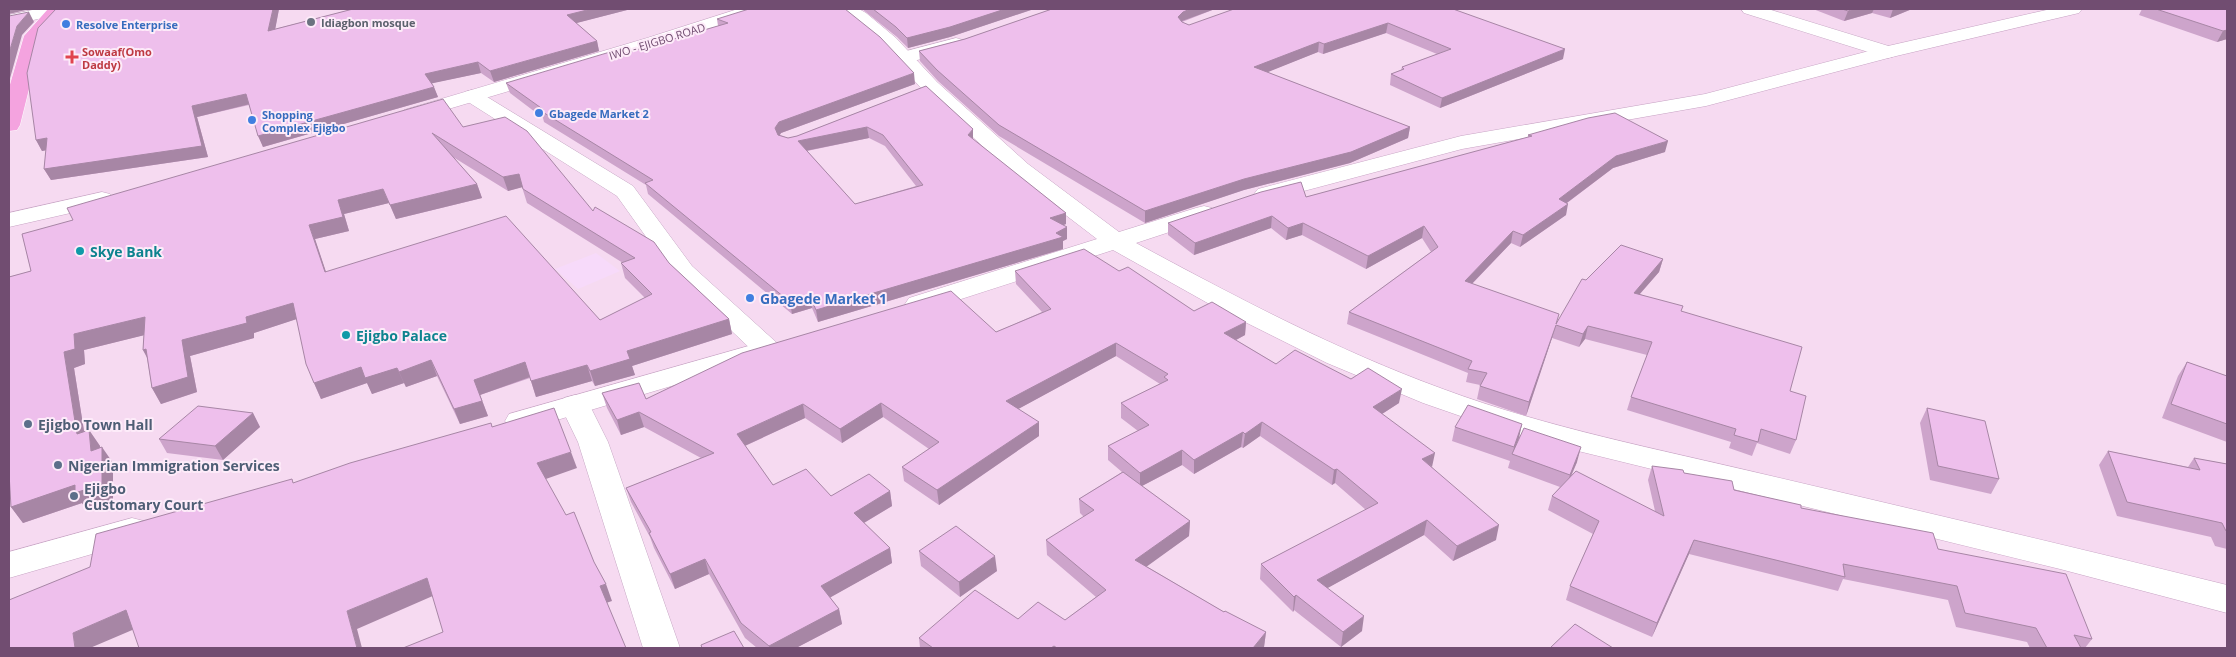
<svg xmlns="http://www.w3.org/2000/svg" width="2236" height="657" viewBox="0 0 2236 657" font-family="'Open Sans',sans-serif">
  <style>
    .residential { fill: #f6daf1 }
    .commercial { fill: #f7dafa }
    .lines { fill: none; stroke-linecap: round; stroke-linejoin: round }
    .street-casing { stroke: #c6a8c4; stroke-width: 1 }
    .secondary-casing { stroke: #c7a4c4; stroke-width: 1 }
    .primary-casing { stroke: #fff; stroke-width: 1 }
    .street { fill: #fff; fill-rule: evenodd }
    .secondary { fill: #fff; fill-rule: evenodd }
    .primary { fill: #f4a3df; fill-rule: evenodd }
    .wall { fill: #cda4cb; fill-rule: evenodd }
    .shaded-wall { fill: #a786a5 }
    .building { fill: #eebfec; stroke: #a786a5; fill-rule: evenodd }
    .worship-dot { fill: #6b7280; stroke: #fdebf9; stroke-width: 2 }
    .shop-dot { fill: #3f7fe0; stroke: #fdebf9; stroke-width: 2 }
    .health-dot { fill: #e0444e; stroke: #fdebf9; stroke-width: 2 }
    .culture-dot { fill: #0f9aa8; stroke: #fdebf9; stroke-width: 2 }
    .service-dot { fill: #5c6f8a; stroke: #fdebf9; stroke-width: 2 }
    .labels { text-anchor: middle; dominant-baseline: central; stroke-width: 4; stroke-linejoin: round; paint-order: stroke }
    .far-worship-label { font-size: 11px; font-weight: bold; fill: #5b616d; stroke: #fdebf9; text-anchor: start }
    .far-shop-label { font-size: 11px; font-weight: bold; fill: #366cbe; stroke: #fdebf9; text-anchor: start }
    .far-street-label { font-size: 11px; fill: #714d71; stroke: #fdebf9 }
    .far-health-label { font-size: 11px; font-weight: bold; fill: #be3a42; stroke: #fdebf9; text-anchor: start }
    .culture-label { font-size: 14px; font-weight: bold; fill: #0d838f; stroke: #fdebf9; text-anchor: start }
    .shop-label { font-size: 14px; font-weight: bold; fill: #366cbe; stroke: #fdebf9; text-anchor: start }
    .service-label { font-size: 14px; font-weight: bold; fill: #4e5e75; stroke: #fdebf9; text-anchor: start }
  </style>
  <rect width="100%" height="100%" fill="#fae5f5"/>
  <!-- residential -->
  <path class="residential" d="M 9,9 L 2227,9 L 2227,648 L 9,648 Z"/>
  <!-- commercial -->
  <path class="commercial" d="M 596,253 L 620,271 L 578,289 L 555,269 Z"/>
  <g class="lines">
    <defs>
      <path id="street" d="M 37,9 L 70,9 L 67,13 L 9,25 L 9,15 Z
        M 1741,9 L 1768,9 L 1895,48 L 1898,52 L 1895,56 L 1888,58 L 1881,56 L 1744,13 Z
        M 956,38 L 963,40 L 965,44 L 963,48 L 902,64 L 895,62 L 892,58 L 895,54 Z
        M 472,90 L 479,92 L 633,186 L 692,266 L 777,343 L 781,349 L 777,355 L 767,357 L 757,355 L 674,276 L 617,196 L 465,100 L 462,96 L 465,92 Z
        M 575,395 L 586,398 L 608,442 L 680,648 L 643,648 L 578,442 L 560,405 L 564,398 Z"/>
      <path id="secondary" d="M 738,9 L 764,9 L 761,13 L 661,46 L 418,118 L 411,120 L 404,118 L 400,114 L 404,110 L 647,38 Z
        M 838,9 L 859,9 L 866,13 L 896,38 L 937,82 L 1028,164 L 1119,232 L 1196,208 L 1204,206 L 1212,208 L 1216,213 L 1212,218 L 1136,243 C 1236,297 1336,350 1443,389 C 1548,428 1658,449 1767,475 C 1920,511 2074,547 2227,585 L 2227,613 L 2060,569 L 1521,437 L 1423,403 L 1327,363 L 1213,306 L 1113,250 L 927,310 L 918,312 L 909,310 L 905,304 L 909,298 L 1097,239 L 1012,174 L 923,90 L 882,46 Z
        M 2051,9 L 2082,9 L 2079,13 L 1892,57 L 1706,106 L 1462,149 L 1266,201 L 1258,199 L 1254,194 L 1258,189 L 1461,136 L 1705,94 L 1888,46 Z
        M 102,192 L 110,194 L 114,199 L 110,204 L 9,227 L 9,213 Z
        M 759,343 L 769,345 L 773,351 L 769,357 L 520,431 L 509,428 L 505,421 L 509,414 Z
        M 132,518 L 144,521 L 149,530 L 144,539 L 9,578 L 9,552 Z"/>
      <path id="primary" d="M 48,9 L 67,9 L 42,37 L 20,125 L 17,130 L 9,131 L 9,88 L 24,36 Z"/>
    </defs>
    <!-- street casing -->
    <use href="#street" class="street-casing"/>
    <!-- secondary casing -->
    <use href="#secondary" class="secondary-casing"/>
    <!-- primary casing -->
    <use href="#primary" class="primary-casing"/>
    <!-- street -->
    <use href="#street" class="street"/>
    <!-- secondary -->
    <use href="#secondary" class="secondary"/>
    <!-- primary -->
    <use href="#primary" class="primary"/>
  </g>
  <!-- wall -->
  <path class="wall" d="M 56,9 L 279,9 L 275,29 L 353,9 L 631,9 L 576,23 L 597,41 L 599,51 L 494,82 L 481,73 L 432,83 L 438,97 L 263,147 L 249,105 L 197,117 L 208,157 L 51,180 L 44,169 L 46,150 L 42,151 L 36,140 Z
    M 862,9 L 1034,9 L 950,37 L 908,48 L 897,37 Z
    M 1052,9 L 1215,9 L 1182,22 L 1189,25 L 1453,9 L 1563,59 L 1440,108 L 1390,85 L 1391,74 L 1401,70 L 1402,67 L 1437,54 L 1386,33 L 1323,54 L 1318,52 L 1267,72 L 1410,127 L 1408,138 L 1350,163 L 1244,190 L 1145,223 L 999,136 L 938,81 L 920,61 L 919,51 L 965,39 Z
    M 1813,9 L 1912,9 L 1890,18 L 1872,13 L 1844,21 Z
    M 2142,9 L 2227,9 L 2227,39 L 2217,42 L 2139,15 Z
    M 717,19 L 915,84 L 781,133 L 780,135 L 788,138 L 797,136 L 926,86 L 973,140 L 1066,213 L 1066,224 L 1064,225 L 1067,239 L 1063,241 L 1063,249 L 818,322 L 812,308 L 792,314 L 648,194 L 646,185 L 544,122 L 543,118 L 510,93 L 506,83 L 615,56 L 718,26 ZM 869,138 L 885,146 L 916,186 L 855,204 L 807,151 Z
    M 463,127 L 593,211 L 669,263 L 729,319 L 732,334 L 632,366 L 635,375 L 595,386 L 592,381 L 536,397 L 530,378 L 480,395 L 488,416 L 460,424 L 437,376 L 406,387 L 404,383 L 372,394 L 367,383 L 321,399 L 314,383 L 296,319 L 254,333 L 254,338 L 190,356 L 197,392 L 161,404 L 152,388 L 147,358 L 143,350 L 144,335 L 84,350 L 85,364 L 74,368 L 84,431 L 89,430 L 100,446 L 100,448 L 113,463 L 113,500 L 86,509 L 82,503 L 23,523 L 11,507 L 10,492 L 9,492 L 9,277 L 31,271 L 22,234 ZM 453,157 L 508,191 L 522,187 L 527,203 L 623,263 L 621,263 L 625,278 L 645,298 L 600,320 L 326,272 L 315,239 L 349,231 L 344,214 L 389,203 L 396,219 L 482,198 L 477,184 Z
    M 1528,135 L 1665,152 L 1613,168 L 1567,203 L 1566,215 L 1520,247 L 1511,243 L 1472,284 L 1557,322 L 1586,280 L 1663,259 L 1659,272 L 1640,294 L 1681,311 L 1790,391 L 1796,440 L 1790,454 L 1757,443 L 1752,456 L 1729,448 L 1731,442 L 1627,410 L 1631,397 L 1647,355 L 1585,339 L 1579,347 L 1552,338 L 1526,416 L 1477,399 L 1480,385 L 1466,382 L 1468,373 L 1347,324 L 1349,312 L 1431,252 L 1422,238 L 1366,269 L 1302,235 L 1286,240 L 1271,228 L 1194,255 L 1168,235 L 1168,223 L 1306,197 L 1528,138 Z
    M 1015,271 L 1119,271 L 1194,311 L 1246,322 L 1245,335 L 1236,340 L 1276,364 L 1351,379 L 1399,403 L 1382,414 L 1432,467 L 1496,540 L 1453,561 L 1424,535 L 1327,588 L 1362,631 L 1341,647 L 1294,610 L 1293,612 L 1260,579 L 1261,564 L 1366,510 L 1335,483 L 1332,485 L 1260,436 L 1243,448 L 1241,447 L 1194,474 L 1182,465 L 1142,486 L 1190,521 L 1189,536 L 1146,566 L 1224,612 L 1266,632 L 1264,647 L 1263,648 L 920,648 L 919,638 L 1018,619 L 1065,620 L 1096,597 L 1047,555 L 1046,540 L 1084,517 L 1080,513 L 1079,499 L 1122,472 L 1108,460 L 1108,446 L 1138,431 L 1121,418 L 1121,403 L 1160,384 L 1116,356 L 1018,409 L 1039,422 L 1039,436 L 939,505 L 904,481 L 902,467 L 929,449 L 883,417 L 842,443 L 805,418 L 745,446 L 773,485 L 831,496 L 890,491 L 892,506 L 864,523 L 890,548 L 892,563 L 830,597 L 839,609 L 842,624 L 796,648 L 757,648 L 745,638 L 709,574 L 675,589 L 654,548 L 650,537 L 631,502 L 626,488 L 701,458 L 644,427 L 621,435 L 607,408 L 602,393 L 646,399 L 996,332 L 1042,312 L 1016,284 Z
    M 2187,362 L 2227,376 L 2227,442 L 2162,418 L 2178,376 Z
    M 1927,408 L 1999,479 L 1991,494 L 1930,480 L 1920,423 Z
    M 253,413 L 260,427 L 223,460 L 167,453 L 159,439 Z
    M 1522,424 L 1517,444 L 1577,462 L 1571,477 L 1655,511 L 1648,480 L 1652,466 L 1684,473 L 1734,490 L 1801,508 L 1938,549 L 2092,639 L 2085,648 L 2030,648 L 2027,642 L 1956,627 L 1948,600 L 1843,579 L 1838,591 L 1689,554 L 1652,637 L 1566,600 L 1570,586 L 1593,534 L 1548,510 L 1552,496 L 1560,487 L 1508,468 L 1510,461 L 1452,441 L 1455,427 Z
    M 2108,451 L 2188,467 L 2194,458 L 2227,464 L 2227,549 L 2215,546 L 2211,537 L 2117,516 L 2099,465 Z
    M 919,551 L 997,571 L 960,597 L 921,566 Z"/>
  <!-- shaded-wall -->
  <path class="shaded-wall" d="M 9,9 L 30,9 L 9,14 Z
    M 273,9 L 279,9 L 273,41 L 268,31 Z
    M 591,9 L 631,9 L 569,25 L 567,15 Z
    M 1005,9 L 1034,9 L 950,37 L 908,48 L 907,38 Z
    M 1190,9 L 1215,9 L 1182,21 L 1178,27 L 1178,17 L 1183,12 Z
    M 1855,9 L 1874,9 L 1872,13 L 1844,21 L 1848,11 Z
    M 1893,9 L 1912,9 L 1890,18 Z
    M 29,12 L 34,22 L 22,35 L 9,82 L 9,53 L 17,26 Z
    M 1388,23 L 1386,33 L 1323,54 L 1324,44 Z
    M 2227,30 L 2227,39 L 2217,42 L 2223,31 Z
    M 597,41 L 599,51 L 494,82 L 490,71 Z
    M 1319,42 L 1318,52 L 1253,78 L 1254,67 Z
    M 1565,49 L 1563,59 L 1440,108 L 1442,98 Z
    M 478,62 L 481,73 L 429,84 L 425,74 Z
    M 914,73 L 915,84 L 781,133 L 777,139 L 775,128 L 779,122 Z
    M 434,87 L 438,97 L 263,147 L 258,136 Z
    M 246,94 L 250,104 L 197,117 L 208,157 L 51,180 L 44,169 L 192,106 Z
    M 867,127 L 869,138 L 800,152 L 798,141 Z
    M 1410,127 L 1408,138 L 1350,163 L 1244,190 L 1145,223 L 1145,211 L 1244,179 Z
    M 973,129 L 973,140 L 968,135 Z
    M 47,138 L 53,149 L 42,151 L 36,140 Z
    M 1668,141 L 1665,152 L 1613,168 L 1556,211 L 1559,199 L 1616,156 Z
    M 519,174 L 523,187 L 508,191 L 503,177 Z
    M 477,184 L 482,198 L 396,219 L 390,205 Z
    M 383,189 L 389,203 L 344,214 L 349,231 L 315,239 L 331,287 L 325,272 L 309,225 L 338,200 Z
    M 1568,204 L 1566,215 L 1520,247 L 1523,235 Z
    M 1066,213 L 1066,224 L 1050,230 L 1050,218 Z
    M 1272,216 L 1271,228 L 1194,255 L 1195,243 Z
    M 1303,223 L 1302,235 L 1286,240 L 1288,228 Z
    M 1424,226 L 1422,238 L 1366,269 L 1368,256 Z
    M 1067,227 L 1067,239 L 1063,241 L 1063,249 L 818,322 L 816,310 L 1056,233 Z
    M 1513,231 L 1511,243 L 1462,294 L 1465,281 Z
    M 1663,259 L 1659,272 L 1630,305 L 1634,293 Z
    M 810,296 L 812,308 L 792,314 L 790,302 Z
    M 293,303 L 300,318 L 254,333 L 254,338 L 190,356 L 197,392 L 161,404 L 152,388 L 182,340 L 246,317 Z
    M 145,317 L 153,333 L 84,350 L 85,364 L 74,368 L 87,450 L 77,434 L 64,352 L 74,334 Z
    M 729,319 L 732,334 L 632,366 L 635,375 L 595,386 L 590,371 L 627,351 Z
    M 1246,322 L 1245,335 L 1223,347 L 1224,333 Z
    M 1556,325 L 1552,338 L 1526,416 L 1529,402 Z
    M 1588,326 L 1585,339 L 1579,347 L 1583,334 Z
    M 1116,343 L 1116,356 L 1007,415 L 1006,401 Z
    M 146,349 L 152,366 L 143,350 Z
    M 431,360 L 437,376 L 406,387 L 399,372 Z
    M 525,362 L 530,377 L 480,395 L 488,416 L 460,424 L 454,409 L 474,380 Z
    M 587,365 L 592,381 L 536,397 L 531,381 Z
    M 361,367 L 397,368 L 404,383 L 372,394 L 367,383 L 321,399 L 314,383 Z
    M 1402,389 L 1399,403 L 1371,421 L 1373,407 Z
    M 881,403 L 883,417 L 842,443 L 840,429 Z
    M 803,404 L 805,418 L 740,448 L 737,434 Z
    M 639,412 L 644,427 L 621,435 L 617,420 Z
    M 253,413 L 260,427 L 223,460 L 215,446 Z
    M 1039,422 L 1039,436 L 939,505 L 937,490 Z
    M 1262,422 L 1260,436 L 1243,448 L 1245,434 Z
    M 1522,424 L 1519,438 L 1513,454 L 1514,447 Z
    M 89,430 L 100,446 L 101,467 L 91,451 Z
    M 1243,432 L 1241,447 L 1194,474 L 1194,460 Z
    M 102,447 L 113,463 L 113,500 L 86,509 L 82,503 L 23,523 L 11,507 Z
    M 1581,447 L 1577,462 L 1565,489 L 1570,475 Z
    M 1182,450 L 1182,465 L 1140,487 L 1140,473 Z
    M 571,452 L 577,468 L 543,480 L 537,463 Z
    M 1435,453 L 1432,467 L 1422,459 Z
    M 1337,469 L 1335,483 L 1332,485 L 1334,470 Z
    M 9,473 L 20,489 L 9,492 Z
    M 890,491 L 892,506 L 857,527 L 854,513 Z
    M 1427,520 L 1424,535 L 1315,595 L 1317,580 Z
    M 1190,521 L 1189,536 L 1135,575 L 1135,560 Z
    M 1499,525 L 1496,540 L 1453,561 L 1457,546 Z
    M 1694,540 L 1689,554 L 1652,637 L 1657,623 Z
    M 890,548 L 892,563 L 824,601 L 821,586 Z
    M 995,556 L 997,571 L 960,597 L 959,582 Z
    M 705,559 L 709,574 L 675,589 L 670,574 Z
    M 427,578 L 435,595 L 357,629 L 362,648 L 357,648 L 347,611 Z
    M 606,584 L 612,601 L 606,603 L 600,586 Z
    M 1296,595 L 1294,610 L 1293,612 L 1294,597 Z
    M 839,609 L 842,624 L 796,648 L 769,648 L 769,646 Z
    M 126,610 L 137,628 L 90,648 L 75,648 L 73,633 Z
    M 1364,616 L 1362,631 L 1341,647 L 1343,632 Z
    M 1266,632 L 1264,647 L 1263,648 L 1253,648 Z"/>
  <!-- building -->
  <path class="building" d="M 56,9 L 273,9 L 268,31 L 353,9 L 591,9 L 567,15 L 597,41 L 490,71 L 478,62 L 425,74 L 434,87 L 258,136 L 246,94 L 192,106 L 202,146 L 44,169 L 47,138 L 36,140 L 27,73 L 38,28 Z
    M 749,9 L 845,9 L 880,37 L 914,73 L 779,122 L 775,128 L 778,135 L 788,138 L 797,136 L 926,86 L 973,129 L 968,135 L 1066,213 L 1050,218 L 1067,227 L 1056,233 L 1063,237 L 816,310 L 810,296 L 790,302 L 645,183 L 653,180 L 541,111 L 544,110 L 506,83 L 610,52 L 615,56 L 728,23 L 717,19 ZM 867,127 L 883,135 L 923,185 L 855,204 L 798,141 Z
    M 873,9 L 1005,9 L 950,27 L 907,38 L 896,27 Z
    M 1052,9 L 1190,9 L 1183,12 L 1178,17 L 1182,22 L 1189,25 L 1234,9 L 1453,9 L 1565,49 L 1442,98 L 1391,74 L 1404,69 L 1402,67 L 1451,49 L 1388,23 L 1324,44 L 1319,42 L 1254,67 L 1410,127 L 1351,152 L 1244,179 L 1145,211 L 999,125 L 937,70 L 919,51 L 965,39 Z
    M 1842,9 L 1855,9 L 1848,11 Z
    M 2156,9 L 2227,9 L 2227,30 L 2223,31 Z
    M 29,12 L 17,26 L 9,53 L 9,16 Z
    M 443,99 L 463,127 L 505,117 L 527,131 L 593,211 L 595,207 L 654,242 L 669,263 L 729,319 L 627,351 L 630,359 L 590,371 L 587,365 L 531,381 L 525,362 L 474,380 L 482,401 L 454,409 L 431,360 L 399,372 L 397,368 L 365,378 L 361,367 L 314,383 L 306,364 L 293,303 L 246,317 L 247,323 L 182,340 L 188,377 L 152,388 L 146,349 L 143,350 L 145,317 L 74,334 L 75,349 L 64,352 L 77,434 L 89,430 L 91,451 L 102,447 L 102,484 L 75,493 L 75,485 L 11,507 L 9,473 L 9,277 L 31,271 L 22,234 L 73,220 L 67,208 ZM 432,133 L 503,177 L 519,174 L 523,189 L 635,258 L 621,263 L 652,294 L 600,320 L 506,216 L 325,272 L 309,225 L 343,217 L 338,200 L 383,189 L 390,205 L 477,184 Z
    M 1615,113 L 1668,141 L 1616,156 L 1559,199 L 1568,204 L 1523,235 L 1513,231 L 1465,281 L 1559,314 L 1556,324 L 1582,279 L 1586,280 L 1621,245 L 1663,259 L 1634,293 L 1683,306 L 1681,311 L 1802,347 L 1790,391 L 1806,396 L 1796,440 L 1761,429 L 1758,442 L 1734,435 L 1736,429 L 1631,397 L 1652,342 L 1588,326 L 1583,334 L 1556,325 L 1529,402 L 1480,386 L 1487,373 L 1468,369 L 1472,361 L 1349,312 L 1438,247 L 1424,226 L 1368,256 L 1303,223 L 1288,228 L 1272,216 L 1195,243 L 1168,223 L 1261,192 L 1301,182 L 1306,197 L 1532,136 L 1528,135 L 1588,118 Z
    M 1084,249 L 1119,271 L 1128,267 L 1194,311 L 1212,302 L 1246,322 L 1224,333 L 1276,364 L 1295,350 L 1351,379 L 1368,368 L 1402,389 L 1373,407 L 1435,453 L 1422,459 L 1499,525 L 1457,546 L 1427,520 L 1317,580 L 1364,616 L 1343,632 L 1296,595 L 1294,597 L 1261,564 L 1378,503 L 1337,469 L 1334,470 L 1262,422 L 1245,434 L 1243,432 L 1194,460 L 1182,450 L 1140,473 L 1108,446 L 1149,425 L 1121,403 L 1168,380 L 1164,377 L 1168,374 L 1116,343 L 1006,401 L 1039,422 L 937,490 L 902,467 L 939,442 L 881,403 L 840,429 L 803,404 L 737,434 L 773,485 L 806,469 L 831,496 L 869,474 L 890,491 L 854,513 L 890,548 L 821,586 L 839,609 L 769,646 L 741,623 L 705,559 L 670,574 L 649,533 L 651,532 L 626,488 L 714,453 L 639,412 L 617,420 L 602,393 L 639,383 L 646,399 L 742,353 L 951,291 L 996,332 L 1051,309 L 1015,271 Z
    M 2187,362 L 2227,376 L 2227,424 L 2171,404 Z
    M 1468,405 L 1522,424 L 1514,447 L 1455,427 Z
    M 198,406 L 253,413 L 215,446 L 159,439 Z
    M 554,408 L 571,452 L 537,463 L 566,515 L 574,512 L 594,562 L 606,584 L 600,586 L 626,648 L 403,648 L 443,632 L 427,578 L 347,611 L 357,648 L 139,648 L 126,610 L 73,633 L 75,648 L 9,648 L 9,600 L 90,567 L 96,534 L 292,479 L 293,483 L 350,463 L 491,423 L 492,427 Z
    M 1927,408 L 1985,421 L 1999,479 L 1938,466 Z
    M 1524,428 L 1581,447 L 1570,475 L 1512,454 Z
    M 2108,451 L 2200,470 L 2194,458 L 2227,464 L 2227,532 L 2226,531 L 2222,523 L 2127,502 Z
    M 1652,466 L 1683,470 L 1684,473 L 1732,481 L 1734,490 L 1801,505 L 1801,508 L 1933,533 L 1938,549 L 2066,574 L 2092,639 L 2074,635 L 2081,648 L 2047,648 L 2036,628 L 1965,613 L 1957,586 L 1843,564 L 1845,577 L 1694,540 L 1657,623 L 1570,586 L 1599,521 L 1552,496 L 1576,471 L 1664,516 Z
    M 1123,472 L 1190,521 L 1135,560 L 1224,612 L 1225,611 L 1266,632 L 1253,648 L 1057,648 L 1054,646 L 1051,648 L 933,648 L 919,638 L 975,590 L 1018,619 L 1038,602 L 1065,620 L 1106,590 L 1046,540 L 1094,510 L 1079,499 Z
    M 956,526 L 995,556 L 959,582 L 919,551 Z
    M 1575,624 L 1613,648 L 1550,648 Z
    M 734,631 L 744,648 L 702,648 L 701,645 Z"/>
  <!-- markers -->
  <circle class="worship-dot" cx="311" cy="22" r="5"/>
  <g class="shop-dot">
    <circle cx="66" cy="24" r="5"/>
    <circle cx="539" cy="113" r="5"/>
    <circle cx="252" cy="120" r="5"/>
    <circle cx="750" cy="298" r="5"/>
  </g>
  <path class="health-dot" d="M69.5 49.5h5v5h5v5h-5v5h-5v-5h-5v-5h5z"/>
  <g class="culture-dot">
    <circle cx="80" cy="251" r="5"/>
    <circle cx="346" cy="335" r="5"/>
  </g>
  <g class="service-dot">
    <circle cx="28" cy="424" r="5"/>
    <circle cx="58" cy="465" r="5"/>
    <circle cx="74" cy="496" r="5"/>
  </g>
  <g class="labels">
    <!-- far-worship labels -->
    <g class="far-worship-label">
      <text x="321" y="22">Idiagbon mosque</text>
    </g>
    <!-- far-shop labels -->
    <g class="far-shop-label">
      <text x="76" y="24">Resolve Enterprise</text>
      <text x="549" y="113">Gbagede Market 2</text>
      <text x="262" y="114">Shopping<tspan x="262" dy="13">Complex Ejigbo</tspan></text>
    </g>
    <!-- far-street labels -->
    <g class="far-street-label">
      <text transform="translate(657 41) rotate(-17)">IWO - EJIGBO ROAD</text>
    </g>
    <!-- far-health labels -->
    <g class="far-health-label">
      <text x="82" y="51">Sowaaf(Omo<tspan x="82" dy="13">Daddy)</tspan></text>
    </g>
    <!-- culture labels -->
    <g class="culture-label">
      <text x="90" y="251">Skye Bank</text>
      <text x="356" y="335">Ejigbo Palace</text>
    </g>
    <!-- shop labels -->
    <g class="shop-label">
      <text x="760" y="298">Gbagede Market 1</text>
    </g>
    <!-- service labels -->
    <g class="service-label">
      <text x="38" y="424">Ejigbo Town Hall</text>
      <text x="68" y="465">Nigerian Immigration Services</text>
      <text x="84" y="488">Ejigbo<tspan x="84" dy="16">Customary Court</tspan></text>
    </g>
  </g>
  <!-- border -->
  <rect width="2236" height="657" fill="none" stroke="#714d71" stroke-width="20"/>
</svg>
